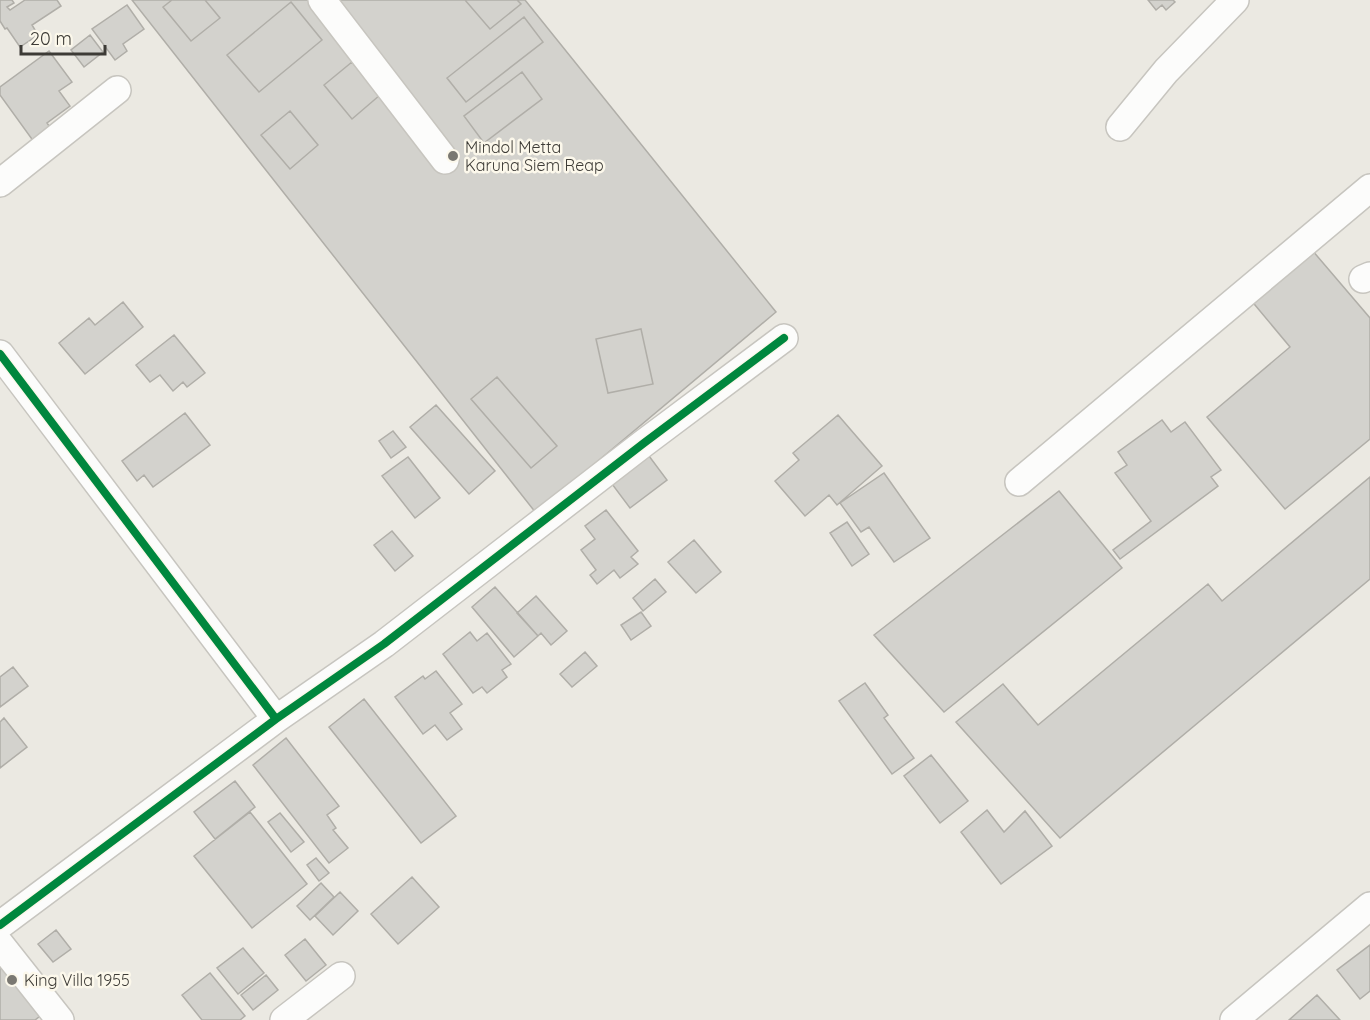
<svg xmlns="http://www.w3.org/2000/svg" width="1370" height="1020" viewBox="0 0 1370 1020" font-family="Quicksand,sans-serif">
  <style>
    .building { fill: #d3d2cd; stroke: #b0aea8; stroke-width: 1.5 }
    .lines { fill: none; stroke-linecap: round; stroke-linejoin: round }
    .minor-casing { stroke: #c7c5bf; stroke-width: 30 }
    .minor { stroke: #fcfcfb; stroke-width: 27 }
    .cycleway-casing { stroke: #fcf8eb; stroke-width: 11 }
    .cycleway { stroke: #00873e; stroke-width: 8 }
    .poi-dot { fill: #7a7872; stroke: #fcf8eb; stroke-width: 2 }
    .labels { text-anchor: middle; dominant-baseline: central; stroke-width: 5; stroke-linejoin: round; paint-order: stroke }
    .poi-label { font-size: 16px; fill: #3d3b36; stroke: #fcf8eb; text-anchor: start }
  </style>
  <rect width="100%" height="100%" fill="#ebe9e2"/>
  <!-- building -->
  <path class="building" d="M 0,0 L 12,0 L 14,3 L 7,7 L 10,10 L 25,0 L 57,0 L 61,6 L 32,25 L 38,35 L 20,47 L 7,28 L 5,29 L 0,21 Z
    M 132,0 L 525,0 L 776,312 L 536,513 Z
    M 172,0 L 205,0 L 220,18 L 191,41 L 163,7 Z
    M 465,0 L 517,0 L 521,4 L 490,29 Z
    M 1148,0 L 1173,0 L 1175,2 L 1166,10 L 1162,5 L 1156,10 Z
    M 291,2 L 322,40 L 259,92 L 227,55 Z
    M 127,5 L 144,29 L 123,44 L 127,51 L 115,60 L 92,29 Z
    M 524,17 L 543,42 L 466,102 L 447,78 Z
    M 90,35 L 103,52 L 84,67 L 71,50 Z
    M 49,51 L 72,82 L 59,91 L 70,106 L 47,123 L 51,129 L 34,142 L 0,95 L 0,87 Z
    M 352,62 L 380,95 L 352,119 L 324,85 Z
    M 522,72 L 542,99 L 484,143 L 464,116 Z
    M 290,111 L 318,145 L 290,169 L 261,135 Z
    M 1306,243 L 1370,318 L 1370,439 L 1285,509 L 1207,417 L 1290,347 L 1245,293 Z
    M 123,302 L 143,327 L 85,374 L 59,343 L 89,318 L 95,325 Z
    M 641,329 L 653,384 L 608,393 L 596,339 Z
    M 174,335 L 205,373 L 187,387 L 183,382 L 173,391 L 160,375 L 150,382 L 136,365 Z
    M 497,377 L 557,446 L 531,468 L 471,399 Z
    M 436,405 L 495,471 L 469,494 L 410,427 Z
    M 185,413 L 210,445 L 153,487 L 144,475 L 137,481 L 122,461 Z
    M 838,415 L 882,466 L 837,505 L 829,495 L 805,516 L 775,481 L 799,460 L 793,453 Z
    M 1162,420 L 1171,432 L 1185,422 L 1221,470 L 1211,477 L 1218,486 L 1120,559 L 1113,550 L 1151,521 L 1115,473 L 1127,465 L 1118,452 Z
    M 393,431 L 406,447 L 391,458 L 379,441 Z
    M 649,456 L 667,480 L 630,508 L 612,484 Z
    M 408,457 L 440,498 L 415,518 L 382,476 Z
    M 884,473 L 930,538 L 894,562 L 869,527 L 861,532 L 840,503 Z
    M 1370,477 L 1370,579 L 1060,838 L 956,722 L 1003,684 L 1038,725 L 1208,584 L 1222,601 Z
    M 1059,491 L 1122,568 L 944,712 L 874,635 Z
    M 606,510 L 638,551 L 631,557 L 638,564 L 620,578 L 614,570 L 597,584 L 590,575 L 596,570 L 581,550 L 595,539 L 585,526 Z
    M 847,522 L 869,554 L 852,566 L 830,533 Z
    M 392,531 L 413,556 L 395,571 L 374,545 Z
    M 694,540 L 721,572 L 696,593 L 668,562 Z
    M 655,579 L 666,592 L 643,611 L 633,598 Z
    M 495,587 L 538,636 L 514,657 L 472,607 Z
    M 536,596 L 567,631 L 551,645 L 541,633 L 538,636 L 517,613 Z
    M 641,612 L 651,626 L 631,640 L 621,625 Z
    M 470,632 L 477,641 L 487,633 L 511,664 L 502,670 L 507,677 L 487,693 L 482,687 L 473,693 L 443,654 Z
    M 585,652 L 597,666 L 572,687 L 560,674 Z
    M 13,667 L 28,686 L 0,707 L 0,677 Z
    M 436,671 L 462,704 L 450,713 L 462,729 L 447,740 L 435,725 L 423,734 L 395,697 L 423,676 L 425,679 Z
    M 865,683 L 888,715 L 884,718 L 914,758 L 892,774 L 839,701 Z
    M 364,699 L 456,816 L 421,843 L 329,727 Z
    M 4,718 L 27,747 L 0,768 L 0,722 Z
    M 286,738 L 339,806 L 327,815 L 336,828 L 333,830 L 348,848 L 329,863 L 253,765 Z
    M 931,755 L 968,801 L 940,823 L 904,776 Z
    M 235,781 L 255,807 L 215,839 L 194,812 Z
    M 987,810 L 1004,832 L 1025,811 L 1052,846 L 1001,884 L 961,832 Z
    M 250,812 L 307,884 L 252,928 L 194,856 Z
    M 280,813 L 304,842 L 291,852 L 268,822 Z
    M 316,858 L 329,873 L 319,881 L 307,865 Z
    M 412,877 L 439,907 L 398,944 L 371,914 Z
    M 321,883 L 334,897 L 310,920 L 297,906 Z
    M 340,892 L 358,911 L 333,935 L 315,916 Z
    M 56,930 L 71,949 L 53,962 L 38,944 Z
    M 305,939 L 326,965 L 306,981 L 285,955 Z
    M 1370,945 L 1370,991 L 1360,999 L 1337,970 Z
    M 243,948 L 264,973 L 238,994 L 217,968 Z
    M 0,950 L 48,1010 L 35,1020 L 0,1020 Z
    M 210,973 L 245,1016 L 240,1020 L 202,1020 L 182,995 Z
    M 266,975 L 278,990 L 253,1010 L 241,995 Z
    M 1317,995 L 1340,1020 L 1289,1020 Z"/>
  <g class="lines">
    <defs>
      <path id="minor" d="M 322,0 L 445,160
        M 1120,127 L 1166,71 L 1235,0
        M 0,183 L 117,90
        M 1363,279 L 1370,276
        M 0,354 L 276,719
        M 1019,482 L 1370,188
        M 0,925 L 276,719 L 384,644 L 644,443 L 784,338
        M 0,944 L 60,1020
        M 284,1020 L 341,976
        M 1234,1020 L 1370,906"/>
    </defs>
    <!-- minor casing -->
    <use href="#minor" class="minor-casing"/>
    <!-- minor -->
    <use href="#minor" class="minor"/>
    <defs>
      <path id="cycleway" d="M 0,354 L 276,719
        M 0,925 L 276,719 L 384,644 L 644,443 L 784,338"/>
    </defs>
    <!-- cycleway casing -->
    <use href="#cycleway" class="cycleway-casing"/>
    <!-- cycleway -->
    <use href="#cycleway" class="cycleway"/>
  </g>
  <!-- markers -->
  <g class="poi-dot">
    <circle cx="453" cy="156" r="6"/>
    <circle cx="12" cy="980" r="6"/>
  </g>
  <g class="labels">
    <!-- poi labels -->
    <g class="poi-label">
      <text x="465" y="147">Mindol Metta<tspan x="465" dy="18">Karuna Siem Reap</tspan></text>
      <text x="24" y="980">King Villa 1955</text>
    </g>
  </g>
  <!-- scale -->
  <path d="M21 45v9h84v-9" fill="none" stroke="#3d3b36" stroke-width="3"/>
  <text x="30" y="45" font-size="18" fill="#3d3b36" stroke="#fcf8eb" stroke-width="4.5" paint-order="stroke">20 m</text>
</svg>
